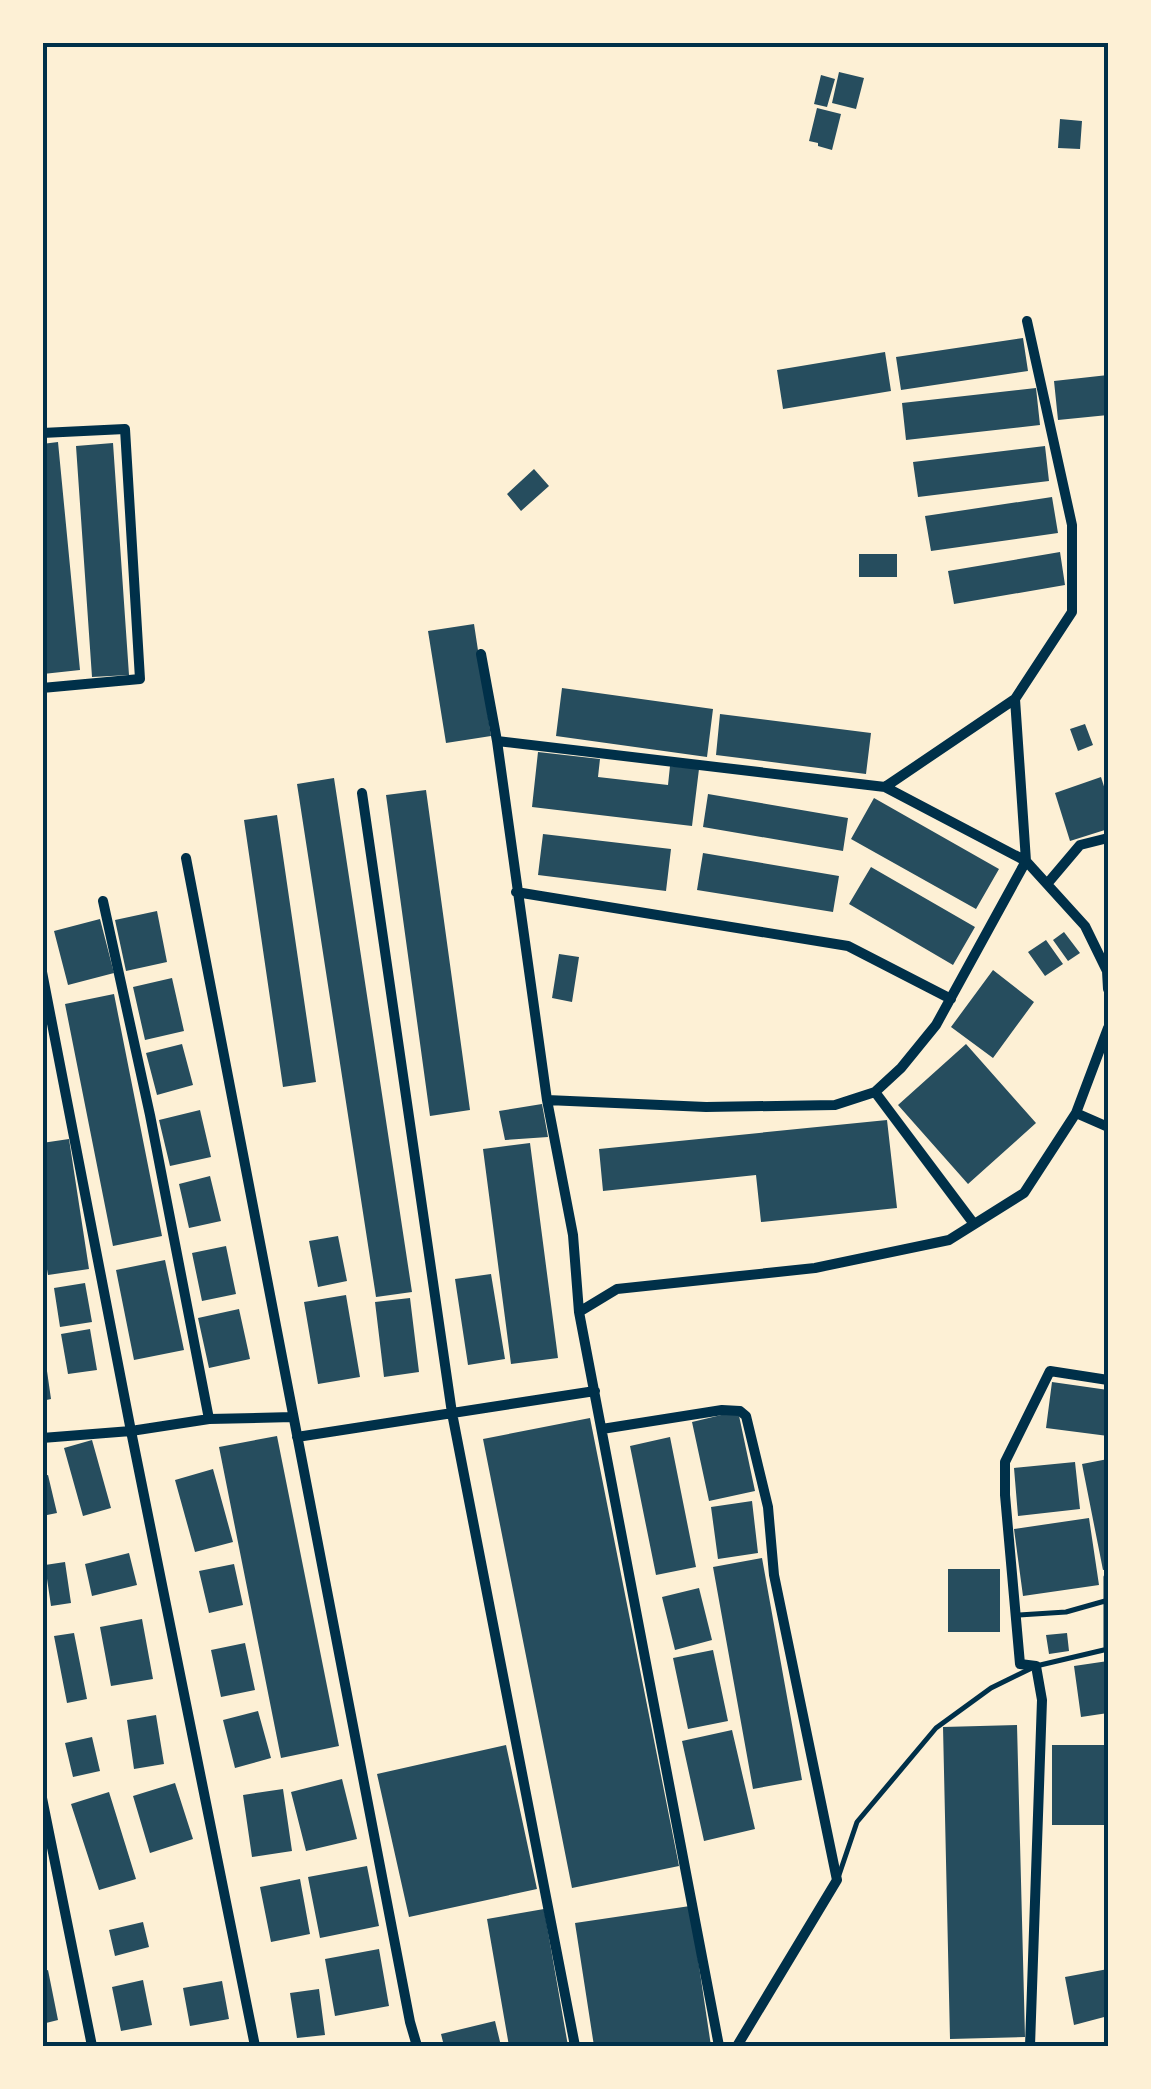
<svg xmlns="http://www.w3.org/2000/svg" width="1151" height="2089" viewBox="0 0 1151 2089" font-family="Quicksand,sans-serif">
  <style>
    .building { fill: #264d5e }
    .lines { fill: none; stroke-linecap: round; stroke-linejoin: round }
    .service { stroke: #003049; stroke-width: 5 }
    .minor { stroke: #003049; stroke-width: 10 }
    .neatline { fill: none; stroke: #003049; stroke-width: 4 }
  </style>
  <rect width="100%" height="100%" fill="#fdf0d5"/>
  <!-- building -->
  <path class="building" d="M 839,72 L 864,78 L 856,109 L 832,103 Z
    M 821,75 L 835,79 L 827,107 L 814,104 Z
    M 817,108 L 841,114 L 832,150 L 818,146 L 818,143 L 809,141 Z
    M 1060,119 L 1082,121 L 1080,149 L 1058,148 Z
    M 1023,338 L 1028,371 L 901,390 L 896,357 Z
    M 885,352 L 891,391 L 783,409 L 777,370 Z
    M 1108,375 L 1108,415 L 1058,420 L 1054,381 Z
    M 1036,388 L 1040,425 L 906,440 L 902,403 Z
    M 58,442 L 80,670 L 43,674 L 42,444 Z
    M 113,443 L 129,675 L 92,677 L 76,446 Z
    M 1045,446 L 1049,481 L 918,497 L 913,462 Z
    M 534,469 L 549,486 L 521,511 L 507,494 Z
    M 1052,497 L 1058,533 L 931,551 L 925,516 Z
    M 1060,552 L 1065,585 L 954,604 L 948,571 Z
    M 859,554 L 897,554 L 897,577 L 859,577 Z
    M 474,624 L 491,736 L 446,743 L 428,631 Z
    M 562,688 L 713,709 L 707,757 L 556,736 Z
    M 720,714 L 871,733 L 866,774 L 716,755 Z
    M 1085,724 L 1093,745 L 1078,751 L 1070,729 Z
    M 538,752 L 600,759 L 598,777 L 668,785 L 670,766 L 699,769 L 692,826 L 532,807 Z
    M 1101,777 L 1108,799 L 1108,829 L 1070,841 L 1055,793 Z
    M 334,778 L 412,1292 L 376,1297 L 297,784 Z
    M 426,790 L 470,1110 L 430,1116 L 386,795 Z
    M 708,794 L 848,818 L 843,851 L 703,827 Z
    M 874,798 L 999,869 L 976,909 L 851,839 Z
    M 277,815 L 316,1082 L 283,1087 L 244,820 Z
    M 543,834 L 671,849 L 666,891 L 538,875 Z
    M 703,853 L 839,876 L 833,912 L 697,890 Z
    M 871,867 L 975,927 L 953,965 L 849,904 Z
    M 157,911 L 167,962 L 126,971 L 115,920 Z
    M 100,919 L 114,973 L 68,985 L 54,931 Z
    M 1064,932 L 1080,953 L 1068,961 L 1053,940 Z
    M 1046,940 L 1063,964 L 1045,976 L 1028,952 Z
    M 559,954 L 579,957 L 572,1002 L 552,998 Z
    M 993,970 L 1034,1002 L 993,1058 L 951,1027 Z
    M 172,978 L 184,1031 L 145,1040 L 133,987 Z
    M 114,994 L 162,1236 L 113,1246 L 65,1004 Z
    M 182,1044 L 193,1085 L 157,1095 L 146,1053 Z
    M 966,1044 L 1036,1123 L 968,1184 L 898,1105 Z
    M 542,1104 L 548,1137 L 505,1140 L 499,1111 Z
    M 200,1110 L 211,1157 L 170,1166 L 159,1120 Z
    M 887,1120 L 897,1208 L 761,1222 L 756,1175 L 603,1191 L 599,1149 Z
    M 69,1139 L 89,1269 L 48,1275 L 42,1240 L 42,1143 Z
    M 530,1143 L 558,1358 L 511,1364 L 483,1149 Z
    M 210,1176 L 221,1221 L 189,1228 L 179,1184 Z
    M 338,1236 L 347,1281 L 318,1287 L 309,1241 Z
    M 226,1246 L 236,1294 L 202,1301 L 192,1253 Z
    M 165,1260 L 184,1350 L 134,1360 L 116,1270 Z
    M 491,1274 L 505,1359 L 468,1365 L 455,1279 Z
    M 85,1283 L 92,1322 L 60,1327 L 54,1288 Z
    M 346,1295 L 360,1377 L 318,1384 L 304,1302 Z
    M 410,1298 L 419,1372 L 384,1377 L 375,1302 Z
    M 239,1309 L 250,1359 L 209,1368 L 198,1318 Z
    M 90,1329 L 97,1370 L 68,1374 L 61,1334 Z
    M 42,1357 L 45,1357 L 51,1399 L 42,1401 Z
    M 1052,1382 L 1108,1390 L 1108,1436 L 1046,1428 Z
    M 738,1411 L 755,1491 L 709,1501 L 692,1422 Z
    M 590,1418 L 679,1866 L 572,1888 L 483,1439 Z
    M 277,1436 L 339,1746 L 281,1758 L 219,1447 Z
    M 670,1437 L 696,1567 L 656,1575 L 630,1446 Z
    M 92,1440 L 111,1508 L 83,1516 L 64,1448 Z
    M 1108,1459 L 1108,1569 L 1103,1570 L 1082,1464 Z
    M 1075,1462 L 1080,1509 L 1018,1516 L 1014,1468 Z
    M 213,1469 L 233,1542 L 195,1552 L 175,1480 Z
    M 48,1475 L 57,1513 L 42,1516 L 42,1476 Z
    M 752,1501 L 758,1553 L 718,1559 L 711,1507 Z
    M 1089,1518 L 1099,1585 L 1023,1596 L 1014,1529 Z
    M 129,1553 L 137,1585 L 92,1596 L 85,1564 Z
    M 762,1558 L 802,1780 L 753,1789 L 713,1567 Z
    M 65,1562 L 71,1603 L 51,1606 L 45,1565 Z
    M 234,1564 L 243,1605 L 209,1613 L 199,1571 Z
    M 948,1569 L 1000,1569 L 1000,1632 L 948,1632 Z
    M 699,1588 L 712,1640 L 675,1650 L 662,1597 Z
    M 142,1619 L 153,1679 L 111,1686 L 100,1627 Z
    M 74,1633 L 87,1699 L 67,1703 L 54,1636 Z
    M 1067,1633 L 1069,1651 L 1049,1654 L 1046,1635 Z
    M 245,1643 L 255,1690 L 221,1697 L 211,1650 Z
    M 713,1650 L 728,1721 L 688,1729 L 673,1658 Z
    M 1108,1661 L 1108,1713 L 1081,1717 L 1074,1666 Z
    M 258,1711 L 271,1758 L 235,1768 L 223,1720 Z
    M 156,1715 L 164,1764 L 134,1769 L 127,1720 Z
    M 1017,1725 L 1025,2037 L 950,2039 L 943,1727 Z
    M 732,1730 L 755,1829 L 704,1841 L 682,1741 Z
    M 92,1737 L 100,1771 L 73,1777 L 65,1743 Z
    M 506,1745 L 537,1889 L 409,1917 L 377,1774 Z
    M 1052,1745 L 1108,1745 L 1108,1825 L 1052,1825 Z
    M 342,1779 L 357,1839 L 306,1851 L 291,1792 Z
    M 175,1783 L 193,1839 L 150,1853 L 133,1796 Z
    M 283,1789 L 292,1851 L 252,1857 L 243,1795 Z
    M 109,1792 L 136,1879 L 99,1890 L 71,1804 Z
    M 367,1866 L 379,1926 L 320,1938 L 308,1877 Z
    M 300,1879 L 310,1934 L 271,1942 L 260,1887 Z
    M 690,1906 L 711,2046 L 594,2046 L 575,1923 Z
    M 544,1909 L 568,2046 L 509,2046 L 487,1919 Z
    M 143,1922 L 149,1947 L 115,1956 L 109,1930 Z
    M 379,1949 L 389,2006 L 335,2016 L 325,1959 Z
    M 1108,1969 L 1108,2016 L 1074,2025 L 1065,1977 Z
    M 48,1970 L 58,2020 L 42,2024 L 42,1972 Z
    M 143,1980 L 152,2025 L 121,2031 L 112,1987 Z
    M 222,1981 L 229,2019 L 190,2026 L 183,1988 Z
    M 319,1989 L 325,2035 L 297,2038 L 290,1993 Z
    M 495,2021 L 501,2046 L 444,2046 L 441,2034 Z"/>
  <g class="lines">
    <!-- service -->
    <path class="service" d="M 1106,1577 L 1106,1649
      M 1019,1615 L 1066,1612 L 1105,1601
      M 839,1875 L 857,1822 L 936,1728 L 991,1688 L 1036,1666 L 1108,1649"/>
    <!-- minor -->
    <path class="minor" d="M 42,433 L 125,429 L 140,679 L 42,688
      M 481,654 L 497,741 L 547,1100 L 573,1235 L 579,1312 L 719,2046
      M 497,741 L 885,787 L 1026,861 L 1085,926 L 1107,971 L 1108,989
      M 885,787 L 1015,699
      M 362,793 L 452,1413 L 575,2046
      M 186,858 L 410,2022 L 417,2046
      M 1047,884 L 1080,845 L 1108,838
      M 516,892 L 848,946 L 951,999
      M 103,901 L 150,1115 L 209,1419
      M 42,972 L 131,1431 L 255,2046
      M 875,1092 L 974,1224
      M 547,1100 L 706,1107 L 835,1105 L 875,1092 L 901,1068 L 936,1025 L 1026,861 L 1015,699 L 1072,612 L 1072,525 L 1027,321
      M 1076,1113 L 1108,1127
      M 579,1312 L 617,1289 L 815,1268 L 949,1240 L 1024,1193 L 1076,1113 L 1108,1028
      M 602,1429 L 722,1410 L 740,1411 L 746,1416 L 768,1507 L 774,1575 L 837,1880 L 737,2046
      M 297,1437 L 595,1391
      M 42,1438 L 131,1431 L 209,1419 L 293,1417
      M 42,1798 L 92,2046
      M 1030,2046 L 1042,1700 L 1036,1666 L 1020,1664 L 1005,1495 L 1005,1462 L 1050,1371 L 1108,1380"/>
  </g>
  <!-- border -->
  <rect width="1151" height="2089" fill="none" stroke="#fdf0d5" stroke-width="90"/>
  <rect x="45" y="45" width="1061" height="1999" class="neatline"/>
</svg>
